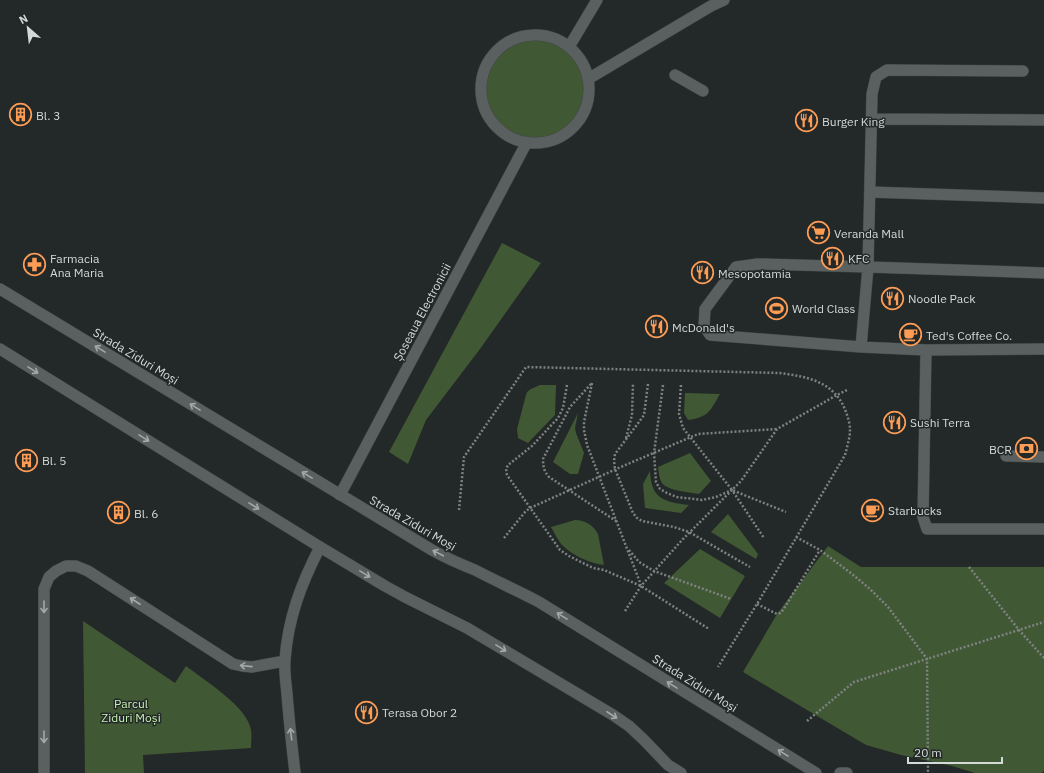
<svg xmlns="http://www.w3.org/2000/svg" width="1044" height="773" viewBox="0 0 1044 773" font-family="'IBM Plex Sans',sans-serif">
  <style>
    .green { fill: #415834 }
    .lines { fill: none; stroke-linecap: round; stroke-linejoin: round }
    .service-casing { stroke: #404544; stroke-width: 12 }
    .tertiary-casing { stroke: #404544; stroke-width: 12 }
    .secondary-casing { stroke: #404544; stroke-width: 12 }
    .path { stroke: #7e8382; stroke-width: 2.5; stroke-dasharray: 2 2; stroke-linecap: butt }
    .service { stroke: #5a605f; stroke-width: 11 }
    .tertiary { stroke: #5a605f; stroke-width: 11 }
    .secondary { stroke: #5a605f; stroke-width: 11 }
    .oneway { stroke: #a4a9a8 }
    .labels { text-anchor: middle; dominant-baseline: central; stroke-width: 3; stroke-linejoin: round; paint-order: stroke }
    .poi-label { font-size: 12px; fill: #d5d9d8; stroke: #232828; text-anchor: start }
    .street-label { font-size: 12px; fill: #d5d9d8; stroke: #232828 }
    .park-label { font-size: 12px; fill: #c6f2af; stroke: #232828 }
  </style>
  <rect width="100%" height="100%" fill="#232828"/>
  <!-- green -->
  <path class="green" d="M481 89a54 54 0 1 1 108 0a54 54 0 1 1-108 0Z
    M 502,243 L 541,263 L 480,349 L 426,420 L 408,464 L 389,452 Z
    M 540,385 L 556,385 L 555,415 L 528,443 L 518,438 L 517,429 L 526,395 L 527,392 L 531,389 Z
    M 685,393 L 720,394 C 710,411 709,417 688,420 L 684,413 Z
    M 578,413 L 575,428 L 576,433 L 584,453 L 578,474 L 570,474 L 553,462 Z
    M 690,453 L 711,481 L 699,494 C 689,492 668,491 662,483 C 659,479 659,472 658,467 Z
    M 650,471 C 651,499 664,502 689,505 L 681,513 L 645,508 L 643,484 Z
    M 728,514 L 758,554 L 756,559 L 711,532 Z
    M 575,520 C 585,520 593,525 598,534 L 604,565 C 589,563 568,554 559,541 C 556,537 554,532 551,527 Z
    M 828,546 L 861,567 L 1044,567 L 1044,771 L 1042,773 L 975,773 L 952,766 L 901,755 L 866,745 L 743,672 L 777,614 Z
    M 700,549 L 745,576 L 720,618 L 664,583 Z
    M 83,621 L 175,683 L 186,666 C 204,680 248,707 251,730 C 252,735 251,742 251,748 L 143,755 L 144,773 L 85,773 Z"/>
  <g class="lines">
    <defs>
      <path id="service" d="M 675,75 L 703,91
        M 588,79 L 711,6 L 724,0
        M 871,119 L 1044,120
        M 870,192 L 1044,198
        M 1044,273 L 868,267 L 758,264 L 736,267 L 705,309 L 704,326 L 710,335 L 861,347 L 926,350 L 1044,349
        M 861,347 L 868,267 L 872,94 L 876,77 L 887,70 L 1023,71
        M 926,350 L 923,517 L 927,529 L 1044,529
        M 1006,456 L 1044,457
        M 44,773 L 44,589 L 49,577 L 56,571 L 66,566 L 76,566 L 88,571 L 233,664 L 242,666 L 252,667 L 285,661
        M 295,773 C 292,747 289,720 287,694 C 286,683 284,671 285,660 C 288,618 301,584 320,547
        M 840,773 L 847,773"/>
      <path id="tertiary" d="M481 89a54 54 0 1 1 108 0a54 54 0 1 1-108 0Z
        M 569,47 L 597,0
        M 340,495 L 527,142"/>
      <path id="secondary" d="M 0,289 L 432,550 C 446,558 460,564 475,570 C 496,581 518,591 539,602 L 816,773
        M 0,349 L 320,547 L 385,586 L 405,597 L 467,628 L 613,715 L 629,726 L 643,739 L 668,765 L 681,773"/>
    </defs>
    <!-- service casing -->
    <use href="#service" class="service-casing"/>
    <!-- tertiary casing -->
    <use href="#tertiary" class="tertiary-casing"/>
    <!-- secondary casing -->
    <use href="#secondary" class="secondary-casing"/>
    <!-- path -->
    <path class="path" d="M 592,383 L 584,422 L 584,430 L 587,445 L 641,585
      M 591,384 L 570,407 L 543,459 C 543,467 544,471 549,477 L 616,521
      M 648,384 L 644,415 L 639,422 L 615,454 L 614,461 L 615,469 L 633,513 L 637,518 L 642,521 L 674,527 L 689,532 L 750,567
      M 567,385 L 563,408 L 558,418 L 532,446 L 508,465 L 506,469 L 507,475 L 560,550 L 569,556 L 593,568 L 604,570 L 641,586 L 709,629
      M 663,385 L 654,453 L 656,482 L 660,489 L 667,493 L 677,497 L 702,500 L 716,497 L 732,490 L 764,538
      M 681,385 L 679,414 L 683,428 L 732,490 L 786,512
      M 626,438 L 632,415 L 633,384
      M 459,510 L 464,457 L 526,367 L 780,373 C 809,377 835,382 846,412 C 848,417 850,424 850,430 C 850,438 847,447 845,455 L 757,604 L 718,667
      M 796,537 L 820,550 L 852,574 L 870,589 L 888,607 L 927,659 L 928,773
      M 504,538 L 525,512 L 530,508 L 623,466 L 698,434 L 777,429
      M 629,550 L 639,562 L 654,571 L 731,599
      M 969,567 L 1019,630 L 1044,658
      M 757,604 L 777,614 L 780,613 L 783,610 L 820,550
      M 625,611 L 641,586 L 683,539 L 741,481 L 777,429 L 837,395 L 847,390
      M 807,721 L 854,682 L 1044,622"/>
    <!-- service -->
    <use href="#service" class="service"/>
    <!-- tertiary -->
    <use href="#tertiary" class="tertiary"/>
    <!-- secondary -->
    <use href="#secondary" class="secondary"/>
  </g>
  <!-- one-way arrows -->
  <defs><path id="oneway-shaft" d="M-6 0H5M1.5-3L5.5 0L1.5 3" fill="none" stroke-width="1.6" stroke-linecap="round" stroke-linejoin="round"/></defs>
  <g class="oneway">
    <use href="#oneway-shaft" transform="translate(100 349) rotate(-149)"/>
    <use href="#oneway-shaft" transform="translate(33 370) rotate(32)"/>
    <use href="#oneway-shaft" transform="translate(195 407) rotate(-149)"/>
    <use href="#oneway-shaft" transform="translate(144 438) rotate(32)"/>
    <use href="#oneway-shaft" transform="translate(307 475) rotate(-149)"/>
    <use href="#oneway-shaft" transform="translate(254 506) rotate(32)"/>
    <use href="#oneway-shaft" transform="translate(438 553) rotate(-152)"/>
    <use href="#oneway-shaft" transform="translate(365 574) rotate(31)"/>
    <use href="#oneway-shaft" transform="translate(135 601) rotate(-147)"/>
    <use href="#oneway-shaft" transform="translate(44 607) rotate(90)"/>
    <use href="#oneway-shaft" transform="translate(562 616) rotate(-148)"/>
    <use href="#oneway-shaft" transform="translate(501 648) rotate(31)"/>
    <use href="#oneway-shaft" transform="translate(246 666) rotate(-174)"/>
    <use href="#oneway-shaft" transform="translate(672 685) rotate(-148)"/>
    <use href="#oneway-shaft" transform="translate(612 715) rotate(33)"/>
    <use href="#oneway-shaft" transform="translate(291 734) rotate(-97)"/>
    <use href="#oneway-shaft" transform="translate(44 737) rotate(90)"/>
    <use href="#oneway-shaft" transform="translate(783 753) rotate(-148)"/>
  </g>
  <!-- icons -->
  <defs>
    <symbol id="building-ring" viewBox="-11 -11 22 22"><circle r="9.5" fill="#232828" stroke="#fd9c55" stroke-width="1.5"/><path d="M-4-6H4V6H1V3H-1V6H-4ZM-2.5-4.3h1.7v1.8h-1.7ZM.8-4.3h1.7v1.8H.8ZM-2.5-1h1.7V.8h-1.7ZM.8-1h1.7V.8H.8Z" fill="#fd9c55"/></symbol>
    <symbol id="restaurant-ring" viewBox="-11 -11 22 22"><circle r="9.5" fill="#232828" stroke="#fd9c55" stroke-width="1.5"/><path d="M-5-6h1v4h1v-4h1v4h1v-4h1v5L-1.5 .5V6h-2V.5L-5-1ZM5-6V6H3V1.5H1.5Q1.5-4 5-6Z" fill="#fd9c55"/></symbol>
    <symbol id="supermarket-ring" viewBox="-11 -11 22 22"><circle r="9.5" fill="#232828" stroke="#fd9c55" stroke-width="1.5"/><path d="M-6-5.5h2.5l.6 2H6L4.5 2H-2.5L-4.4-4H-6ZM-1.5 3.2a1.3 1.3 0 1 0 .1 0ZM3 3.2a1.3 1.3 0 1 0 .1 0Z" fill="#fd9c55"/></symbol>
    <symbol id="pharmacy-ring" viewBox="-11 -11 22 22"><circle r="9.5" fill="#232828" stroke="#fd9c55" stroke-width="1.5"/><path d="M-2-6h4v4h4v4h-4v4h-4v-4h-4v-4h4Z" fill="#fd9c55"/></symbol>
    <symbol id="stadium-ring" viewBox="-11 -11 22 22"><circle r="9.5" fill="#232828" stroke="#fd9c55" stroke-width="1.5"/><path d="M0-5a6.5 5 0 1 0 0 10a6.5 5 0 1 0 0-10ZM-3.5-1.8h7v3.6h-7Z" fill="#fd9c55"/></symbol>
    <symbol id="cafe-ring" viewBox="-11 -11 22 22"><circle r="9.5" fill="#232828" stroke="#fd9c55" stroke-width="1.5"/><path d="M-5.5-4.5H6V0H3Q3 3.5 0 3.5H-2.5Q-5.5 3.5-5.5 0ZM3-3.2v2h1.7v-2ZM-6 4.5H4V6H-6Z" fill="#fd9c55"/></symbol>
    <symbol id="bank-ring" viewBox="-11 -11 22 22"><circle r="9.5" fill="#232828" stroke="#fd9c55" stroke-width="1.5"/><path d="M-6-4H6V4H-6ZM0-2.3a2.3 2.3 0 1 0 0 4.6a2.3 2.3 0 1 0 0-4.6Z" fill="#fd9c55"/></symbol>
  </defs>
  <g fill-rule="evenodd">
    <use href="#building-ring" x="8" y="102" width="25" height="25"/>
    <use href="#restaurant-ring" x="794" y="108" width="25" height="25"/>
    <use href="#supermarket-ring" x="806" y="220" width="25" height="25"/>
    <use href="#restaurant-ring" x="820" y="246" width="25" height="25"/>
    <use href="#pharmacy-ring" x="22" y="252" width="25" height="25"/>
    <use href="#restaurant-ring" x="690" y="260" width="25" height="25"/>
    <use href="#restaurant-ring" x="880" y="286" width="25" height="25"/>
    <use href="#stadium-ring" x="764" y="296" width="25" height="25"/>
    <use href="#restaurant-ring" x="644" y="314" width="25" height="25"/>
    <use href="#cafe-ring" x="898" y="322" width="25" height="25"/>
    <use href="#restaurant-ring" x="882" y="410" width="25" height="25"/>
    <use href="#bank-ring" x="1014" y="436" width="25" height="25"/>
    <use href="#building-ring" x="14" y="448" width="25" height="25"/>
    <use href="#cafe-ring" x="860" y="498" width="25" height="25"/>
    <use href="#building-ring" x="106" y="500" width="25" height="25"/>
    <use href="#restaurant-ring" x="354" y="700" width="25" height="25"/>
  </g>
  <g class="labels">
    <!-- poi labels -->
    <g class="poi-label">
      <text x="36" y="115">Bl. 3</text>
      <text x="822" y="121">Burger King</text>
      <text x="834" y="233">Veranda Mall</text>
      <text x="50" y="258">Farmacia<tspan x="50" dy="14">Ana Maria</tspan></text>
      <text x="848" y="258">KFC</text>
      <text x="718" y="273">Mesopotamia</text>
      <text x="908" y="298">Noodle Pack</text>
      <text x="792" y="308">World Class</text>
      <text x="672" y="327">McDonald's</text>
      <text x="926" y="335">Ted's Coffee Co.</text>
      <text x="910" y="422">Sushi Terra</text>
      <text x="1012" y="449" text-anchor="end">BCR</text>
      <text x="42" y="460">Bl. 5</text>
      <text x="888" y="510">Starbucks</text>
      <text x="134" y="513">Bl. 6</text>
      <text x="382" y="712">Terasa Obor 2</text>
    </g>
    <!-- street labels -->
    <g class="street-label">
      <text transform="translate(422 312) rotate(-62)">Șoseaua Electronicii</text>
      <text transform="translate(136 356) rotate(31)">Strada Ziduri Moși</text>
      <text transform="translate(413 523) rotate(30)">Strada Ziduri Moși</text>
      <text transform="translate(695 683) rotate(32)">Strada Ziduri Moși</text>
    </g>
    <!-- park labels -->
    <g class="park-label">
      <text x="131" y="703">Parcul<tspan x="131" dy="14">Ziduri Moși</tspan></text>
    </g>
  </g>
  <!-- north arrow -->
  <g transform="translate(28 28) rotate(332)" stroke="#232828" stroke-width="3" paint-order="stroke">
  <path d="M0-3L7 15L0 10L-7 15Z" fill="#d5d9d8"/>
  <text y="-6" font-size="11" font-weight="bold" text-anchor="middle" fill="#d5d9d8">N</text>
  </g>
  <!-- scale -->
  <path d="M908 757v6h94v-6" fill="none" stroke="#d5d9d8" stroke-width="2"/>
  <text x="914" y="757" font-size="12" fill="#d5d9d8" stroke="#232828" stroke-width="3" paint-order="stroke">20 m</text>
</svg>
